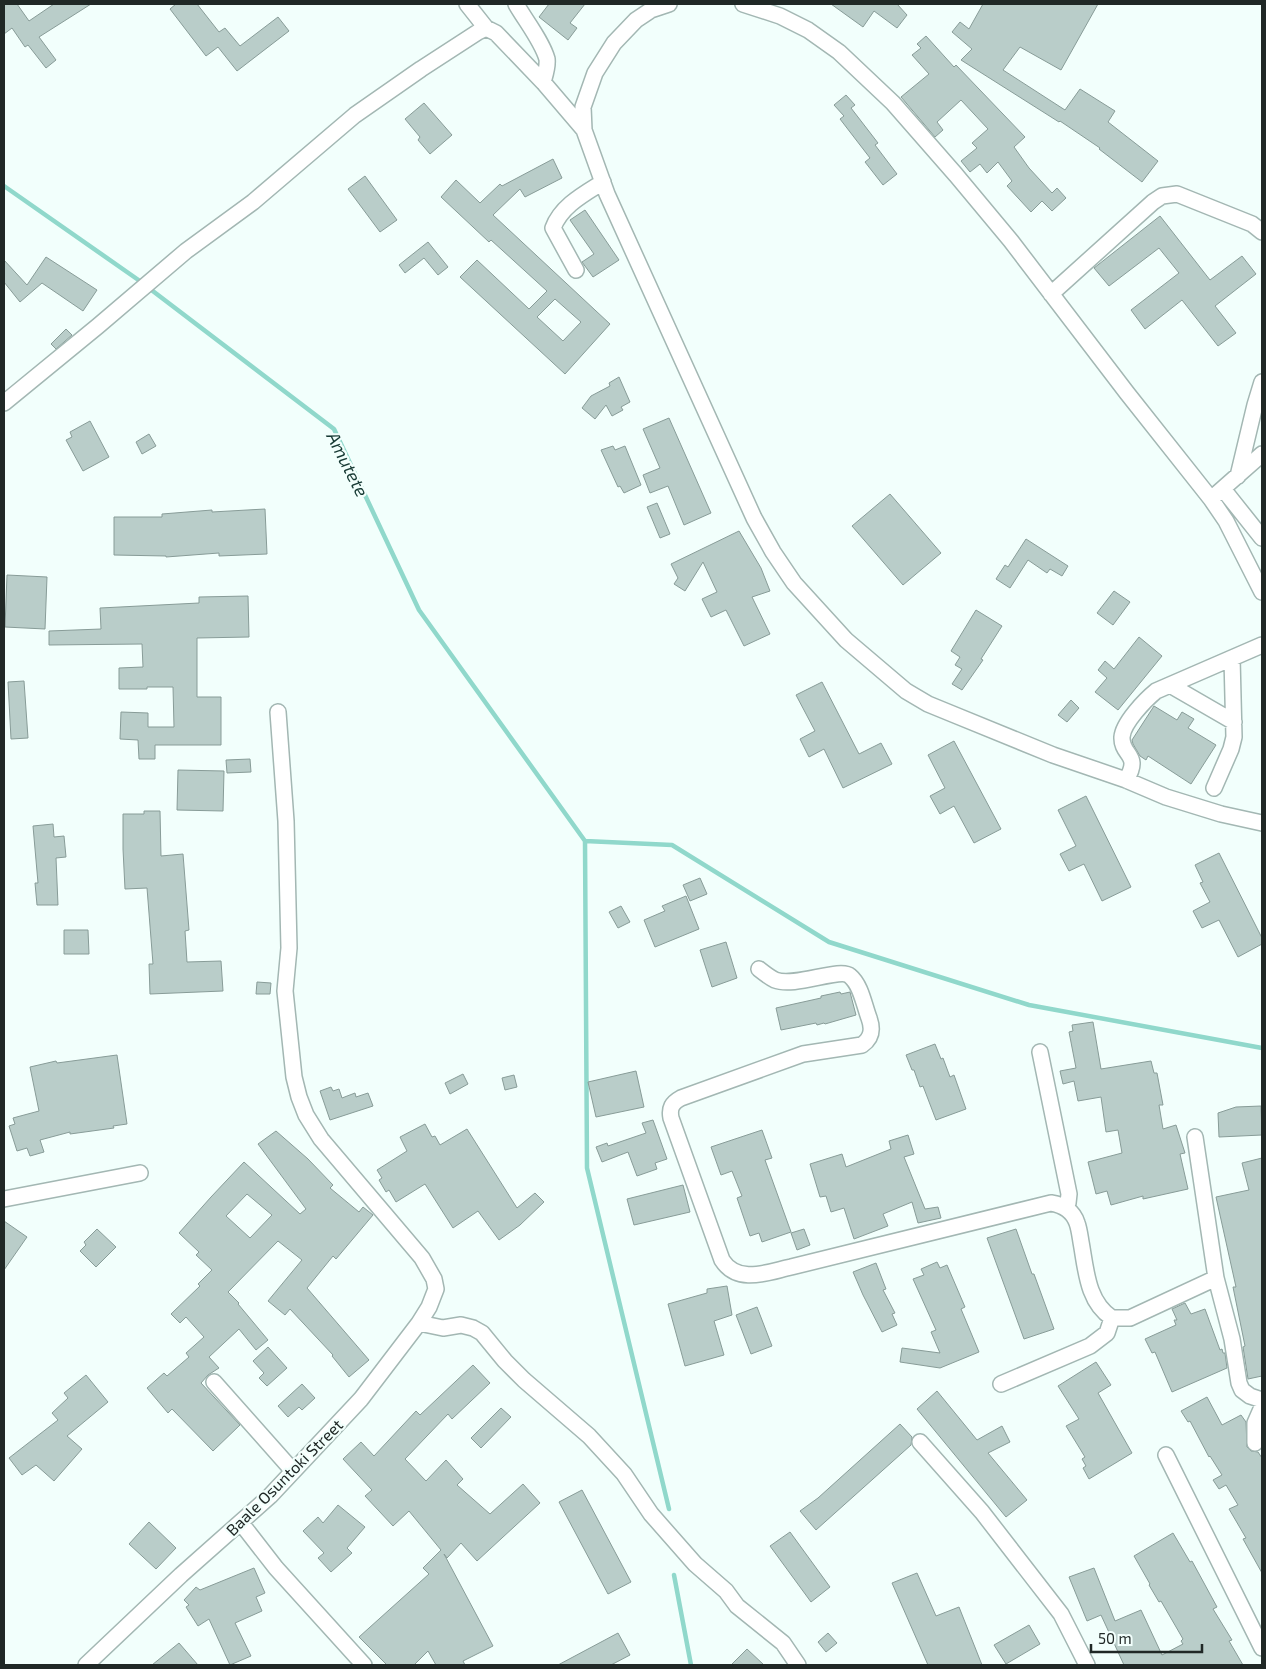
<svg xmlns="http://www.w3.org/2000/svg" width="1266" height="1669" viewBox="0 0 1266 1669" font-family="'Exo 2',sans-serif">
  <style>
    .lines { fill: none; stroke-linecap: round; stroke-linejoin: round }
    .stream { stroke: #90d8cb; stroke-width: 4.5 }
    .building { fill: #b9cdc9; stroke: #889c98; fill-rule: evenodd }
    .minor-casing { stroke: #a3b7b3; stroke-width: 18 }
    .minor { stroke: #fff; stroke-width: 15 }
    .labels { text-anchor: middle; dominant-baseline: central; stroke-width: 4.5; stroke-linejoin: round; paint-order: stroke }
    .street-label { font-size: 16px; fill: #202826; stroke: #f2fffc }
    .water-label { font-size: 18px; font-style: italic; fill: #173a34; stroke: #f2fffc }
  </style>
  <rect width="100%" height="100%" fill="#f2fffc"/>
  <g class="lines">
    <!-- stream -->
    <path class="stream" d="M 4,186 L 137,279 L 334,429 L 419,610 L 585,841
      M 585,841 L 672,845 L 829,942 L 1029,1005 L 1262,1048
      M 585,841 L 587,1168 L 669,1509
      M 674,1575 L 691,1665"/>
  </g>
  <!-- building -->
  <path class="building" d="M 4,4 L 17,4 L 29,21 L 54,4 L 91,4 L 39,37 L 56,60 L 46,68 L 28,45 L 25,47 L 12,28 L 4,34 Z
    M 176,4 L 197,4 L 219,32 L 225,28 L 240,46 L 278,17 L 289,31 L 237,71 L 218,47 L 206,56 L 170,9 Z
    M 549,4 L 585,4 L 570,23 L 577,28 L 568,40 L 539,17 Z
    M 831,4 L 897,4 L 907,15 L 897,28 L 874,11 L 863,27 Z
    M 983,4 L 1098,4 L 1061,70 L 1020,47 L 1003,70 L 1065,110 L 1080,89 L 1115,111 L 1108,122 L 1158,161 L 1142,182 L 1099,149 L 1100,148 L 1060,121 L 1059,122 L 961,60 L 972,49 L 952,32 L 960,22 L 969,29 Z
    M 926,36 L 954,67 L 956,65 L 1025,137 L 1014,147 L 1029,168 L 1052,193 L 1057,188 L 1066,198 L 1052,211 L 1042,201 L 1031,212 L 1007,186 L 1012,181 L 998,162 L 987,173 L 980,164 L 970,172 L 961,161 L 977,148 L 972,143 L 988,129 L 961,100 L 937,122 L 943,130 L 935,137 L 901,97 L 929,74 L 912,55 L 921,48 L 917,44 Z
    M 846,95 L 855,105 L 851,108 L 878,143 L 875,145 L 897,174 L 883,185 L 865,162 L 870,158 L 840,119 L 844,116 L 834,105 Z
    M 424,103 L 452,135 L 430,154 L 418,140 L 420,137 L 405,119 Z
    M 553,159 L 562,178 L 525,197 L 520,189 L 493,215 L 610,324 L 565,374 L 460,277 L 477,260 L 529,309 L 547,291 L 491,240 L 489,242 L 441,197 L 456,180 L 480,203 L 500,184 L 502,186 ZM 555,299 L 581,322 L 563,341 L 537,317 Z
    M 365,176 L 397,220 L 380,232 L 348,189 Z
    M 585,210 L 619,260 L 593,277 L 582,262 L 594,254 L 570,220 Z
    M 1160,216 L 1210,280 L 1242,256 L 1256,274 L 1215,306 L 1236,333 L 1218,346 L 1182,300 L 1145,329 L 1131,310 L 1179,273 L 1159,248 L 1109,286 L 1094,268 Z
    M 428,242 L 448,267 L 438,275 L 424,258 L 405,273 L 399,265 Z
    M 46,257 L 97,290 L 83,311 L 42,283 L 20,302 L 4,282 L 4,260 L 27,285 Z
    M 66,329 L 72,335 L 56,349 L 51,344 Z
    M 619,377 L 630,402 L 621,407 L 623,410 L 612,416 L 606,405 L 595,419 L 582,408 L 591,396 L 610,386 L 609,383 Z
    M 669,418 L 711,513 L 684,525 L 668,486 L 650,493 L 643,475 L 660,468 L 643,429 Z
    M 90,421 L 109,457 L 83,471 L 66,440 L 72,437 L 70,432 Z
    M 149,434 L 156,446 L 142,454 L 136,442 Z
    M 613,446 L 615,450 L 625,446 L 641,485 L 624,493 L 620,486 L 618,487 L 601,450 Z
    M 890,494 L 941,553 L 903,585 L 852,526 Z
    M 657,503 L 670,534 L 660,538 L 647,507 Z
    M 265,509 L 267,554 L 219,556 L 219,553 L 166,557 L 166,556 L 114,555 L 114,517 L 162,517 L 162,514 L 212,510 L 212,512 Z
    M 739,531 L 761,568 L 770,591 L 752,597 L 770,634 L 744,646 L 726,610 L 711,617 L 702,599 L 717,592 L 703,562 L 685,591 L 674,584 L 678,578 L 671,564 Z
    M 1026,539 L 1068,566 L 1062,576 L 1050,569 L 1047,573 L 1028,560 L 1010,588 L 996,579 L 1005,565 L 1008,567 Z
    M 7,575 L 47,577 L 45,629 L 5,627 Z
    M 1114,591 L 1130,602 L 1113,625 L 1097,613 Z
    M 248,596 L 249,637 L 197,638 L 197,697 L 221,697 L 221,745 L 155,745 L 155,759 L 139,759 L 138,740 L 120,739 L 121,712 L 148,713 L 148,727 L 174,727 L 173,687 L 147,687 L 147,689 L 119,689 L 119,668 L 143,667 L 142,644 L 49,645 L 49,631 L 101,629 L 100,608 L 199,603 L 199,597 Z
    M 976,610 L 1002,626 L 981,659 L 983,660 L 962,690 L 952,684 L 962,669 L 955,665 L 960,657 L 951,651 Z
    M 1139,637 L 1162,656 L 1118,710 L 1095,692 L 1107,678 L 1098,670 L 1105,661 L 1114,669 Z
    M 24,681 L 28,738 L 11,739 L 8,682 Z
    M 822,682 L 859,754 L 881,743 L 892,764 L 843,788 L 824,749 L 809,757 L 800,739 L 815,731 L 796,695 Z
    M 1071,700 L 1079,708 L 1067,722 L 1058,715 Z
    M 1154,706 L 1177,720 L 1182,712 L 1194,719 L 1188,728 L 1216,745 L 1191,784 L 1148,756 L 1146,760 L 1140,756 L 1133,744 L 1132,740 Z
    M 954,741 L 1001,829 L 974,843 L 954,806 L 940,814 L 930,796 L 945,788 L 928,755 Z
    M 250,759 L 251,772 L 227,773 L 226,760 Z
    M 178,770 L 224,771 L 223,811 L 177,810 Z
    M 1086,796 L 1131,887 L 1102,901 L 1084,864 L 1069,871 L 1060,854 L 1076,846 L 1058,810 Z
    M 144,811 L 160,811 L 161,856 L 183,854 L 189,930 L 185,931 L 187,962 L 221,961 L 223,991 L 150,994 L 149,964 L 153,964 L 147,888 L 125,889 L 123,849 L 123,814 L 144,814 Z
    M 53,824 L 54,837 L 64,836 L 66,857 L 56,858 L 58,905 L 37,905 L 35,883 L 38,883 L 33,826 Z
    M 1219,853 L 1262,938 L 1262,944 L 1238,957 L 1219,920 L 1202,928 L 1193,911 L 1210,902 L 1200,883 L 1203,882 L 1195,865 Z
    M 700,878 L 707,894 L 690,901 L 683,885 Z
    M 686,896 L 699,929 L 655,947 L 644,920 L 665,911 L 662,906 Z
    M 621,906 L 630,922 L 618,928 L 609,912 Z
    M 64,930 L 88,930 L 89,954 L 64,954 Z
    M 726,942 L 737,978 L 712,987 L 700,950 Z
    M 257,982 L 271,983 L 270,994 L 256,994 Z
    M 840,992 L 841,994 L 850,992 L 856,1015 L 825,1024 L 824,1023 L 817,1025 L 816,1023 L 781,1030 L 776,1008 L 821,998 L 821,996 Z
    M 1093,1022 L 1101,1069 L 1151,1061 L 1154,1073 L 1157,1073 L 1163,1105 L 1159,1105 L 1163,1129 L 1176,1125 L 1185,1153 L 1180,1154 L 1188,1189 L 1143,1199 L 1143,1196 L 1111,1205 L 1107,1191 L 1096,1194 L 1088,1162 L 1122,1153 L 1118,1130 L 1106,1132 L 1101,1097 L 1078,1101 L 1074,1081 L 1063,1084 L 1060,1071 L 1076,1068 L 1069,1032 L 1073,1031 L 1072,1025 Z
    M 935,1044 L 941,1059 L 943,1058 L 950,1077 L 954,1075 L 966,1109 L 936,1120 L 923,1086 L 920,1087 L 914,1070 L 912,1070 L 906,1055 Z
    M 117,1055 L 127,1124 L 113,1126 L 114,1128 L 70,1134 L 70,1132 L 40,1140 L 44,1152 L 30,1156 L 27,1148 L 17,1151 L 9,1126 L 15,1124 L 13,1118 L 39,1111 L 30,1067 L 56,1061 L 57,1063 Z
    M 636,1071 L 644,1107 L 596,1117 L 588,1082 Z
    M 463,1074 L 468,1084 L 450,1094 L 445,1083 Z
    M 514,1075 L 517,1087 L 505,1090 L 502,1078 Z
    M 331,1087 L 333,1091 L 339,1089 L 342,1098 L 355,1093 L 356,1097 L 368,1093 L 373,1106 L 330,1120 L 320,1091 Z
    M 1261,1106 L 1262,1135 L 1219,1137 L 1218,1113 L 1236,1107 Z
    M 653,1120 L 667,1159 L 655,1163 L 657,1169 L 637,1176 L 628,1152 L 602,1162 L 596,1147 L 607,1143 L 608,1146 L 646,1133 L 642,1123 Z
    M 425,1124 L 432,1137 L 435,1136 L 440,1145 L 467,1129 L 517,1208 L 535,1193 L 544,1202 L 520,1225 L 499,1240 L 478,1211 L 453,1228 L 425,1184 L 396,1202 L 389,1190 L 386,1192 L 379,1180 L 382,1178 L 377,1170 L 407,1151 L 400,1137 Z
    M 762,1130 L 772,1158 L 765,1160 L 791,1232 L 762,1242 L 759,1233 L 750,1236 L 737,1198 L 742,1196 L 732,1171 L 721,1175 L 711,1147 Z
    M 276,1131 L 308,1159 L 333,1185 L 330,1188 L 359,1212 L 363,1207 L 373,1215 L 336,1259 L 333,1256 L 307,1288 L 369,1360 L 349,1377 L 332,1356 L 333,1355 L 290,1309 L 285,1315 L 268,1301 L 302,1260 L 278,1241 L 228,1292 L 239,1303 L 238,1304 L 268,1340 L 256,1350 L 239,1329 L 209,1357 L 219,1368 L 208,1375 L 201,1383 L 240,1425 L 213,1451 L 172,1409 L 168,1413 L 147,1388 L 164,1373 L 167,1376 L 189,1357 L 186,1353 L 204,1337 L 186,1317 L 180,1323 L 171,1314 L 200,1286 L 198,1284 L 212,1270 L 196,1255 L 199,1252 L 179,1233 L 211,1197 L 244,1162 L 300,1214 L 306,1209 L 258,1144 ZM 247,1194 L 272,1215 L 250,1238 L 226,1216 Z
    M 908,1135 L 914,1154 L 904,1157 L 925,1209 L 938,1207 L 941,1218 L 918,1223 L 912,1202 L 883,1214 L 888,1226 L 854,1239 L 844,1208 L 831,1212 L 826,1196 L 820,1197 L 810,1164 L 842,1154 L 846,1167 L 891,1149 L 889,1141 Z
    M 1262,1158 L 1262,1376 L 1248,1379 L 1243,1347 L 1245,1346 L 1233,1287 L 1236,1287 L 1216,1197 L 1249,1190 L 1242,1163 Z
    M 683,1185 L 690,1212 L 634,1225 L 627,1199 Z
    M 4,1221 L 27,1237 L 4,1270 Z
    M 97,1229 L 116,1247 L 96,1267 L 80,1251 L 86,1245 L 84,1242 Z
    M 804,1229 L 810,1245 L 797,1250 L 791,1233 Z
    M 1016,1229 L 1032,1274 L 1034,1274 L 1054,1329 L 1024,1339 L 987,1238 Z
    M 937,1262 L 940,1268 L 947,1265 L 965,1307 L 961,1309 L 979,1352 L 940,1368 L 900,1362 L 902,1348 L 940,1353 L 931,1332 L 936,1330 L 913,1279 L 924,1275 L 921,1269 Z
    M 876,1263 L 886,1289 L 883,1290 L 895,1313 L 892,1314 L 897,1325 L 882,1332 L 863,1295 L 853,1272 Z
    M 727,1286 L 732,1315 L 714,1321 L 724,1355 L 685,1366 L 668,1304 L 707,1293 L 707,1289 Z
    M 1185,1303 L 1191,1314 L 1205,1309 L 1220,1350 L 1222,1349 L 1223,1353 L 1225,1353 L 1227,1368 L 1172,1392 L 1155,1352 L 1152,1353 L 1145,1339 L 1176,1325 L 1174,1320 L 1177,1320 L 1172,1309 Z
    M 757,1307 L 772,1346 L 751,1354 L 736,1315 Z
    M 268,1347 L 287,1368 L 267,1386 L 259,1378 L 264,1373 L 253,1361 Z
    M 1096,1362 L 1111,1385 L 1098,1393 L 1132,1453 L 1089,1479 L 1083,1468 L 1086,1466 L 1082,1459 L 1085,1457 L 1066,1426 L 1079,1419 L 1058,1386 Z
    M 473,1365 L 490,1383 L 452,1419 L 448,1414 L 405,1459 L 426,1481 L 446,1460 L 463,1479 L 457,1485 L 490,1514 L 523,1484 L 540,1503 L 477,1561 L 461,1543 L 447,1558 L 444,1554 L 493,1646 L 463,1661 L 465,1665 L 436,1665 L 428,1651 L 414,1665 L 387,1665 L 359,1637 L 429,1574 L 423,1568 L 441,1550 L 409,1511 L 393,1526 L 365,1496 L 372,1490 L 343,1459 L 361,1442 L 374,1456 L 416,1411 L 420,1415 Z
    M 86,1375 L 108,1402 L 67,1436 L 82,1449 L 54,1481 L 36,1465 L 22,1475 L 9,1458 L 58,1420 L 52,1413 L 68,1398 L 64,1393 Z
    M 302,1384 L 315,1398 L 302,1410 L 299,1407 L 288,1417 L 278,1406 Z
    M 937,1391 L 977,1440 L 1002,1426 L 1010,1442 L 988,1453 L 1027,1500 L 1006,1517 L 917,1409 Z
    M 1207,1397 L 1222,1425 L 1241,1415 L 1246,1422 L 1247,1447 L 1251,1451 L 1258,1452 L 1262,1458 L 1262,1573 L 1243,1539 L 1246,1538 L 1229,1509 L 1238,1505 L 1226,1485 L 1219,1489 L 1213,1480 L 1222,1475 L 1210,1456 L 1209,1457 L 1190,1421 L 1188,1422 L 1181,1411 Z
    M 501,1408 L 511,1417 L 481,1448 L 471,1438 Z
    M 900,1424 L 912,1437 L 911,1445 L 816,1530 L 800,1511 L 818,1498 Z
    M 582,1490 L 631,1582 L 608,1594 L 559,1502 Z
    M 338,1505 L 365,1527 L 347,1548 L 352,1553 L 331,1572 L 318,1558 L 324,1553 L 303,1531 L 318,1517 L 323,1523 Z
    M 149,1522 L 176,1548 L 156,1569 L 129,1544 Z
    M 790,1532 L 830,1587 L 811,1602 L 770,1546 Z
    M 1173,1533 L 1190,1562 L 1192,1561 L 1217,1607 L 1213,1609 L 1232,1640 L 1229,1641 L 1243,1665 L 1124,1665 L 1101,1615 L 1087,1621 L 1069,1577 L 1094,1568 L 1115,1621 L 1141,1610 L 1162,1655 L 1183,1644 L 1181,1641 L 1183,1639 L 1161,1601 L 1159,1602 L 1149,1585 L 1150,1584 L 1134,1556 Z
    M 254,1568 L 265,1593 L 256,1597 L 262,1611 L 235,1623 L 251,1656 L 230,1665 L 209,1619 L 198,1626 L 186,1607 L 189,1605 L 184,1600 L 196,1587 L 200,1590 Z
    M 917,1573 L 936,1616 L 959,1607 L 982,1665 L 928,1665 L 892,1583 Z
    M 1029,1625 L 1040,1644 L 1006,1664 L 994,1645 Z
    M 618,1633 L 630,1655 L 611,1665 L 558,1665 Z
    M 828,1633 L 837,1643 L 826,1652 L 818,1642 Z
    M 179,1643 L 198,1665 L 152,1665 Z
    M 747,1649 L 764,1665 L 731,1665 Z"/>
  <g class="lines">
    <defs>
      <path id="minor" d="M 467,4 L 486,28
        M 516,4 C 525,20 542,41 547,59 C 548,67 545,75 543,82
        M 669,4 L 651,10 L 636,20 L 614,43 L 595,73 L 583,107 L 584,130 L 607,194 L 754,518 L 773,552 L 794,583 L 846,640 L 906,691 L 928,704 L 950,713 L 1053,755 L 1126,780 L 1166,797 L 1221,814 L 1262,823
        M 743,4 L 780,16 L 808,30 L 839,52 L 893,103 L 956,175 L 1011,241 L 1127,393 L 1211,499 L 1226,521 L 1262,592
        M 576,270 L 553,228 C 561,206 584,194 603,182
        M 1051,294 L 1153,202 L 1162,196 L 1177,194 L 1252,224 L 1262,232
        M 4,403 L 98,326 L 186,251 L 253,202 L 355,115 L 421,69 L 478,32 L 486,28 L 496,33 L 543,82 L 584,130
        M 1238,476 L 1255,405 L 1262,382
        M 1223,489 L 1262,538
        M 1211,499 L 1262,454
        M 1170,685 L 1234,722
        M 1126,780 C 1142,754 1121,756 1122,737 C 1123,723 1145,700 1156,691 L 1262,645
        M 1214,788 L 1231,749 L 1234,737 L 1232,658
        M 759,969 C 764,973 769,977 775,980 C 795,988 840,967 850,976 C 861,985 864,1005 869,1018 C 873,1029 872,1038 862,1045 L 803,1054 L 681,1098 C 672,1103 669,1108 671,1118 L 722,1260 C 738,1285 768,1272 791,1267 L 1051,1203 C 1063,1205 1073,1211 1077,1223 C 1079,1228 1080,1236 1081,1242 C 1086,1269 1087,1302 1112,1318 L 1130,1318 L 1216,1278
        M 1040,1052 L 1069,1194 L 1068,1203 L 1066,1207
        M 1195,1137 L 1216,1278 L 1232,1339 L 1239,1383 L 1242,1390 L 1250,1396 L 1262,1400
        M 4,1199 L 140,1173
        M 419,1323 L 443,1328 L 461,1325 L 473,1328 L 482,1333 L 505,1361 L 524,1380 L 589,1436 L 624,1474 L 651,1514 L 695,1564 L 726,1591 L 737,1606 L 783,1643 L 798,1665
        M 214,1382 L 293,1471
        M 1001,1384 L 1090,1346 L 1107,1333 L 1112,1318
        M 920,1442 L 982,1512 L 1061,1614 L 1087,1665
        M 1255,1443 L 1255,1423 L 1262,1407
        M 1166,1455 L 1262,1648
        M 241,1523 L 276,1568 L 364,1665
        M 86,1665 L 181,1575 L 270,1496 L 361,1399 L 419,1323 L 429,1307 L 436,1289 L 434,1279 L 422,1258 L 321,1139 L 306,1115 L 299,1097 L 294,1077 L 285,991 L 289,948 L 286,821 L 278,712"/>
    </defs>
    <!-- minor casing -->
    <use href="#minor" class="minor-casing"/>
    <!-- minor -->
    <use href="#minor" class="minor"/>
  </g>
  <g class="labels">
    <!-- street labels -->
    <g class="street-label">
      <text transform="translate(284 1477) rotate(-45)">Baale Osuntoki Street</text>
    </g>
    <!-- water labels -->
    <g class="water-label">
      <text transform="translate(348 464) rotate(63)">Amutete</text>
    </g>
  </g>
  <!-- border -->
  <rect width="1266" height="1669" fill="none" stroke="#202826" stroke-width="10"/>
  <!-- scale -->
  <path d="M1091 1644v8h111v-8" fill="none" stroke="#202826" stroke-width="2.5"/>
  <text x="1098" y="1644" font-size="15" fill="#202826" stroke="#f2fffc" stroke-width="4" paint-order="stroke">50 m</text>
</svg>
